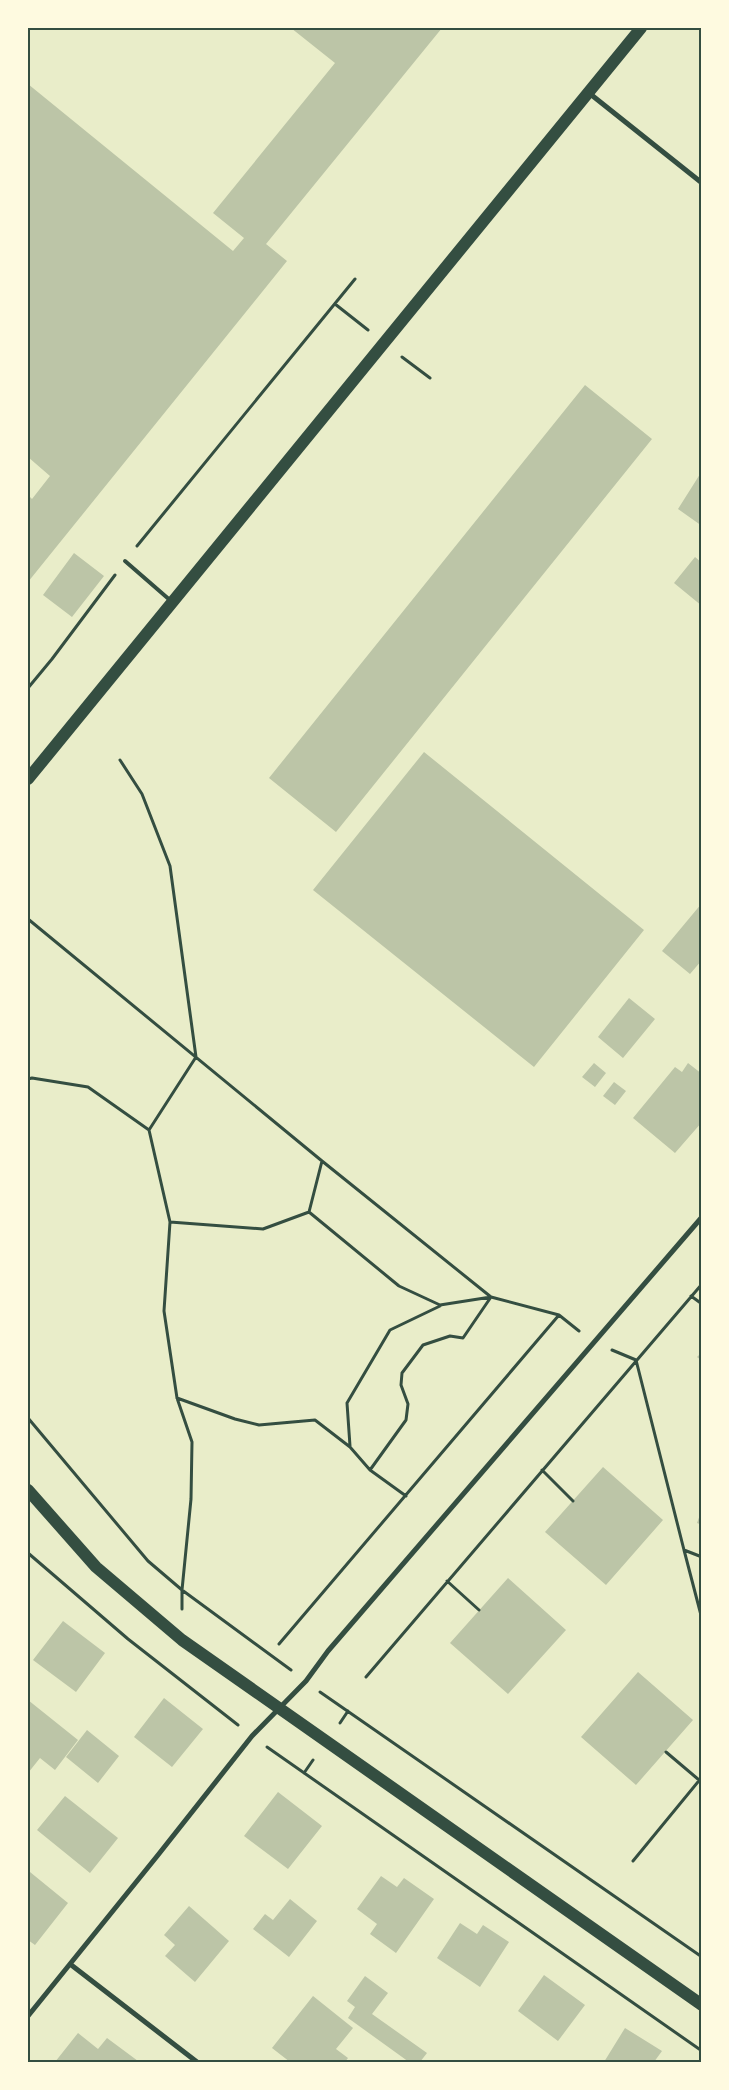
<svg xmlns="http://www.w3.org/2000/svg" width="729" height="2090" viewBox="0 0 729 2090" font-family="'Varela Round',sans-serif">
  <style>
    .building { fill: #bcc5a7 }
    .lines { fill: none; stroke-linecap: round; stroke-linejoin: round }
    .path { stroke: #344e41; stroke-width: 3 }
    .service { stroke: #344e41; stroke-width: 4 }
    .minor { stroke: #344e41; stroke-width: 5 }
    .primary { stroke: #344e41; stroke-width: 12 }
    .neatline { fill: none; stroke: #344e41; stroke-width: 2 }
  </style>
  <rect width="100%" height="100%" fill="#e9edc9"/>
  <!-- building -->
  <path class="building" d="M 291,28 L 442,28 L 266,244 L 287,261 L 28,582 L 28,495 L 32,499 L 50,476 L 28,457 L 28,84 L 233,251 L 244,238 L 213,213 L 335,63 Z
    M 585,385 L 652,439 L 336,832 L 269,778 Z
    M 702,471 L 702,526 L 678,509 Z
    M 74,553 L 104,576 L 72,617 L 43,595 Z
    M 695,557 L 702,563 L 702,606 L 674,583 Z
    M 424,752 L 644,930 L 534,1067 L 313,890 Z
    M 702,903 L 702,960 L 690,974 L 662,951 Z
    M 629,998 L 655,1019 L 623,1058 L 598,1037 Z
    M 594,1063 L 606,1073 L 595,1087 L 582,1077 Z
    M 688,1063 L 702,1074 L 702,1122 L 675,1153 L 633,1118 L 675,1067 L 682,1072 Z
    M 614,1082 L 626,1091 L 615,1105 L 603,1096 Z
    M 702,1352 L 702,1361 L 697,1357 Z
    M 603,1467 L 663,1520 L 606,1585 L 545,1532 Z
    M 701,1512 L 702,1512 L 702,1525 L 697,1523 Z
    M 508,1578 L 566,1630 L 508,1694 L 450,1643 Z
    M 63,1621 L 105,1653 L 76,1692 L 33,1660 Z
    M 638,1672 L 693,1720 L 636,1785 L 581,1737 Z
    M 164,1698 L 203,1729 L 172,1767 L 134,1737 Z
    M 28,1700 L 78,1740 L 55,1770 L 40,1758 L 28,1773 Z
    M 87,1730 L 119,1756 L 98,1783 L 66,1757 Z
    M 278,1792 L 322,1826 L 288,1869 L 244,1836 Z
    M 65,1796 L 118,1838 L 90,1873 L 37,1830 Z
    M 30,1872 L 68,1903 L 35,1945 L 28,1940 L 28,1874 Z
    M 381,1876 L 397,1887 L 404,1878 L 434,1899 L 396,1953 L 370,1934 L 377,1924 L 357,1909 Z
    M 290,1899 L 317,1921 L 289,1957 L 253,1929 L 265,1914 L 273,1920 Z
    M 189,1906 L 229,1941 L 195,1982 L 165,1956 L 175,1945 L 164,1935 Z
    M 460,1923 L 477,1934 L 483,1925 L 509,1942 L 480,1987 L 437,1958 Z
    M 544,1975 L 585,2005 L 558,2041 L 518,2011 Z
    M 365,1976 L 388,1993 L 372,2014 L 427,2053 L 420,2062 L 409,2062 L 348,2018 L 355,2007 L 347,2001 Z
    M 313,1996 L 353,2028 L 336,2049 L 348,2058 L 345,2062 L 290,2062 L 272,2048 Z
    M 625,2028 L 662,2051 L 654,2062 L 604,2062 Z
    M 78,2033 L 98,2049 L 107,2038 L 138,2061 L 55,2062 Z"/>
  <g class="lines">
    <!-- path -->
    <path class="path" d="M 335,304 L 368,330
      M 402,357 L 430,378
      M 137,546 L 355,279
      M 28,688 L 52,659 L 115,575
      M 28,919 L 322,1161 L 491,1297 L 559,1315 L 279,1644
      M 28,1079 L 32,1078 L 88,1087 L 149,1130 L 196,1057 L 170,866 L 142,794 L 120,760
      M 149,1130 L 170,1222
      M 309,1212 L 399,1286 L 440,1305 L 491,1297 L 463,1338 L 450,1336 L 423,1345 L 402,1373 L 401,1385 L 408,1404 L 406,1420 L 370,1470
      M 691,1296 L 702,1304
      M 559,1315 L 579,1331
      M 612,1350 L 636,1360 L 684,1550
      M 177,1398 L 235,1419 L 259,1425 L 315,1420 L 350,1447 L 370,1470 L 406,1496
      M 28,1418 L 148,1561 L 182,1590 L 291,1670
      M 350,1446 L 347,1403 L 390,1330 L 440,1306
      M 542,1470 L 573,1501
      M 28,1553 L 128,1639 L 238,1725
      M 702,1557 L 684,1550 L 702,1619
      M 447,1581 L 479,1610
      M 182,1609 L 182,1590 L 191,1499 L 192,1442 L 177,1398 L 164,1311 L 170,1222 L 263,1229 L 309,1212 L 322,1161
      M 366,1677 L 702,1284
      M 320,1692 L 702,1957
      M 340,1723 L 348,1711
      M 267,1747 L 702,2051
      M 666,1752 L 699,1780
      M 304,1773 L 313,1760
      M 633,1861 L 702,1777"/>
    <!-- service -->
    <path class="service" d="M 125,561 L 171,601"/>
    <!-- minor -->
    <path class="minor" d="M 589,93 L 702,183
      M 70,1964 L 197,2062
      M 28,2016 L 158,1855 L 252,1736 L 306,1681 L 328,1651 L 702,1217"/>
    <!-- primary -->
    <path class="primary" d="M 28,779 L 641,28
      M 28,1490 L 96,1567 L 182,1640 L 702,2005"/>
  </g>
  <!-- border -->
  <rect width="729" height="2090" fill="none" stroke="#fefae0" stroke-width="58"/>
  <rect x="29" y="29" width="671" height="2032" class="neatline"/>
</svg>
